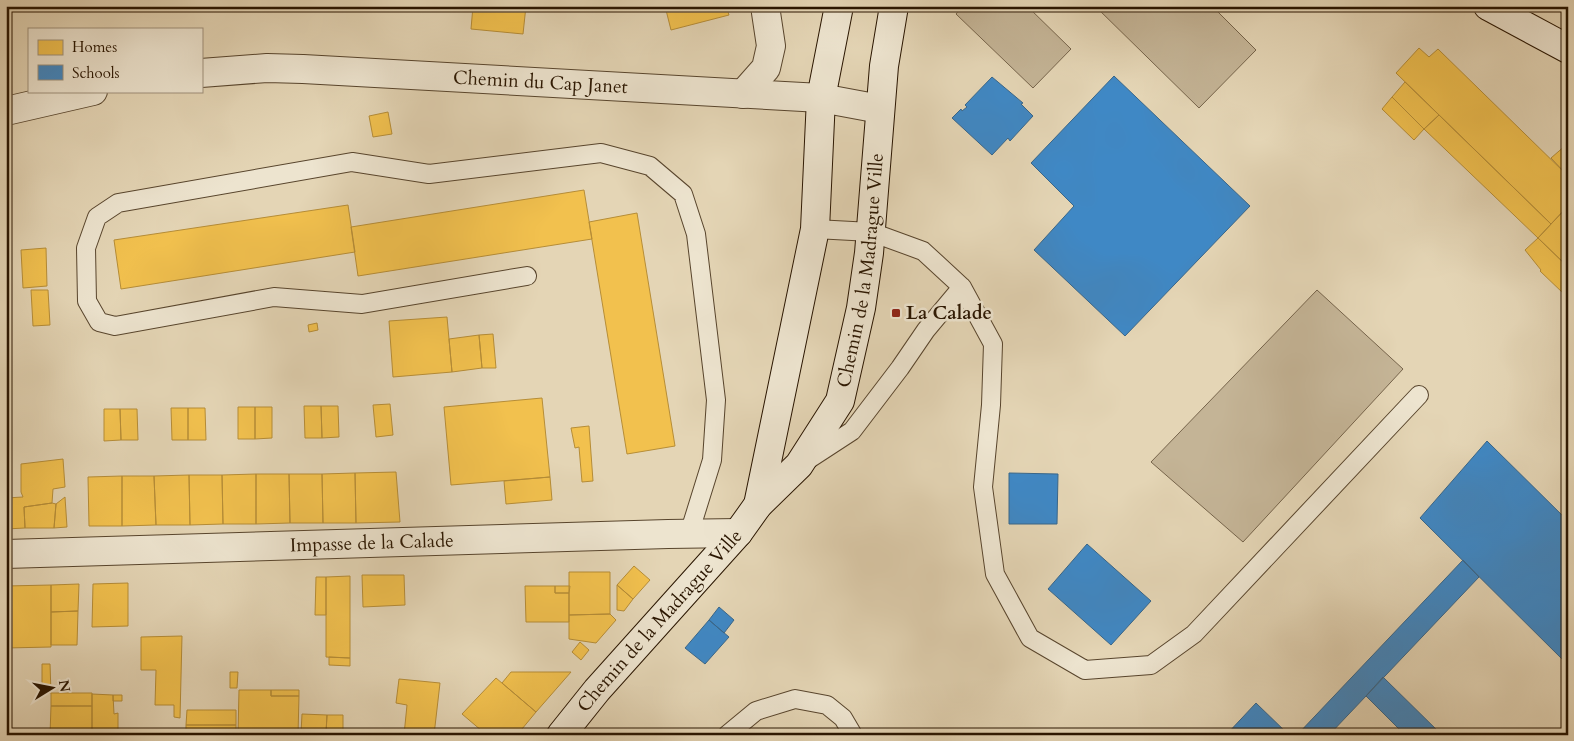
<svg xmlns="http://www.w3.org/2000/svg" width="1574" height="741" viewBox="0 0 1574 741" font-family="Cardo,serif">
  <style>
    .green { fill: #c4b496; stroke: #76644b }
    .homes { fill: #f2c14e; stroke: #b68d37 }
    .schools { fill: #3f88c5; stroke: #38668a }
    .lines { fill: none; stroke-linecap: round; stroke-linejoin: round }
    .lane-casing { stroke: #58452d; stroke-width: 20 }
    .street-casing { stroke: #58452d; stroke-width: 30 }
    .secondary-casing { stroke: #291500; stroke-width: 30 }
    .lane { stroke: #ede4cf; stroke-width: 18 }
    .street { stroke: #ede4cf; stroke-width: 28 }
    .secondary { stroke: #ede4cf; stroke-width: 28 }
    .poi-dot { fill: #8f2418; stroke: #ede4cf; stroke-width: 2 }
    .labels { text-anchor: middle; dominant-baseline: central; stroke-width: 5; stroke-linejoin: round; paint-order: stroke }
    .street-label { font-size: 19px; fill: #291500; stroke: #ede4cf }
    .poi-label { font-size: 19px; font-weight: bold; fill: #291500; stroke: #ede4cf; text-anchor: start }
  </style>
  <rect width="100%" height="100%" fill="#e4d5b5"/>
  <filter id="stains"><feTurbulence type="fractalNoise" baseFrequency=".004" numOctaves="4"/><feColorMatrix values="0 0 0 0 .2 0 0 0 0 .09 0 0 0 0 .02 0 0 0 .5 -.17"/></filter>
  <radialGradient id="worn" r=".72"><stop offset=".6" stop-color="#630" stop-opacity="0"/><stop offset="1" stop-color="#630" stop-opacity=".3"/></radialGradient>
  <!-- green -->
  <path class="green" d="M 963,6 L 1027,6 L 1071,49 L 1033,88 L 956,14 Z
    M 1095,6 L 1212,6 L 1256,50 L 1199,108 Z
    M 1317,290 L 1403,369 L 1243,542 L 1151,462 Z"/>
  <!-- homes -->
  <path class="homes" d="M 473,6 L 526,6 L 523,34 L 471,29 Z
    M 665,6 L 726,6 L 729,15 L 671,30 Z
    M 1419,48 L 1429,57 L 1438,49 L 1568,176 L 1568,206 L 1551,224 L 1396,73 Z
    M 1405,82 L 1439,115 L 1424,129 L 1392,97 Z
    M 1392,97 L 1424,129 L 1414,140 L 1382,109 Z
    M 388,112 L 392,134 L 373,137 L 369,116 Z
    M 1439,115 L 1551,224 L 1538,238 L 1424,129 Z
    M 1566,145 L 1568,147 L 1568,176 L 1551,158 Z
    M 584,190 L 592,239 L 358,276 L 351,227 Z
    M 348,205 L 355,252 L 121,289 L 114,240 Z
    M 1568,206 L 1568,267 L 1538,238 Z
    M 637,213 L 675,446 L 627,454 L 589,222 Z
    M 1538,238 L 1568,267 L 1568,295 L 1566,293 L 1564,294 L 1540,271 L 1541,270 L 1525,250 Z
    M 46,248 L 47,286 L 23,288 L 21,250 Z
    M 31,290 L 48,290 L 50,325 L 33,326 Z
    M 447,317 L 452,372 L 393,377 L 389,321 Z
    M 317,323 L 318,330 L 309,332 L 308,325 Z
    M 493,334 L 496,368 L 482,368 L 479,335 Z
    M 479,335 L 482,368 L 452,372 L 449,339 Z
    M 542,398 L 550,477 L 451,485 L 444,407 Z
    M 390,404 L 393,435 L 376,437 L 373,405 Z
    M 304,406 L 321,406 L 322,438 L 305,438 Z
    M 321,406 L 338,406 L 339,437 L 322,438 Z
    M 238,407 L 255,407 L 255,439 L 238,439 Z
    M 255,407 L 272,407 L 272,438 L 255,439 Z
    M 171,408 L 188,408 L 188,440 L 172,440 Z
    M 188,408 L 205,408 L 206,440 L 188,440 Z
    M 104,409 L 120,409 L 121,440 L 104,441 Z
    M 120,409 L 137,409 L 138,440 L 121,440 Z
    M 589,426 L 593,481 L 582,482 L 579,447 L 575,448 L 571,428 Z
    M 63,459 L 65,487 L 53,489 L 52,503 L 24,507 L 25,528 L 6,529 L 6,498 L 23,497 L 21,492 L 21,464 Z
    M 396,472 L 400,522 L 356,523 L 355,473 Z
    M 355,473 L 356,523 L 323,523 L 322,474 Z
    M 256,474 L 256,524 L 223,524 L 222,475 Z
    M 256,474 L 289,474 L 290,523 L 256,524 Z
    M 289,474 L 322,474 L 323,523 L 290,523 Z
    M 189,475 L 190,525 L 156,525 L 154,476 Z
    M 189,475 L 222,475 L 223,524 L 190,525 Z
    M 122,476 L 122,526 L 89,526 L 88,477 Z
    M 122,476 L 154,476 L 156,525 L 122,526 Z
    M 550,477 L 552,500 L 506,504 L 504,481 Z
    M 65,497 L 67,527 L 54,528 L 56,504 Z
    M 52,503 L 56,504 L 54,528 L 25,528 L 24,507 Z
    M 634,566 L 650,580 L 633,599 L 617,585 Z
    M 569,572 L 610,572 L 610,614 L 569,615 Z
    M 362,575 L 404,575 L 405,605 L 363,607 Z
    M 350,576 L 350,658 L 326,657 L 326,577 Z
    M 316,577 L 326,577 L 326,615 L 315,615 Z
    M 128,583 L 128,626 L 92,627 L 93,584 Z
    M 79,584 L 78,611 L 51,612 L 51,585 Z
    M 51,585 L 51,647 L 6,648 L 6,586 Z
    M 617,585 L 633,599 L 624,611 L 617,610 Z
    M 525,586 L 555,586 L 555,593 L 569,593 L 569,622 L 526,622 Z
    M 555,586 L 570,586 L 569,593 L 555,593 Z
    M 78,611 L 77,645 L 51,645 L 51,612 Z
    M 610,614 L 616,620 L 596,643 L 569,639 L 569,615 Z
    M 182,636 L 180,718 L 174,717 L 174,705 L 155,705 L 156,670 L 141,670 L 141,637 Z
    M 580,642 L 589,650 L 581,660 L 572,652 Z
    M 329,657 L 350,658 L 350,666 L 329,665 Z
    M 42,664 L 50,664 L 51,693 L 42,692 Z
    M 230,672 L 238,672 L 237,688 L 230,688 Z
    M 511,672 L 571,672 L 536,712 L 502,683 Z
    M 496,678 L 536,712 L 517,735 L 479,735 L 482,731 L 462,714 Z
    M 399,679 L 440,683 L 434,735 L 404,735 L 407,705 L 396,703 Z
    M 239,690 L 271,690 L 271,696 L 299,696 L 298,735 L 238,735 Z
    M 271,690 L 299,690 L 299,696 L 271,696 Z
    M 51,693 L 92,693 L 92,706 L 51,706 Z
    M 92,694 L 113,695 L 114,714 L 118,713 L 118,735 L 92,735 Z
    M 113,695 L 122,695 L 122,701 L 113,701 Z
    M 51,706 L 92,706 L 92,735 L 50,735 Z
    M 187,710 L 236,710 L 236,725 L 186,725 Z
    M 302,714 L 327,715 L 326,733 L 301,733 Z
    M 327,715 L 343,715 L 343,733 L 326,733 Z
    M 186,725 L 236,725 L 236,735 L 186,735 Z
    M 301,733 L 343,733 L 343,735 L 301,735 Z"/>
  <!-- schools -->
  <path class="schools" d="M 1114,76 L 1250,206 L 1125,336 L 1034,250 L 1074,206 L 1031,163 Z
    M 992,77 L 1023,103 L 1021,104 L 1033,116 L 1010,141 L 1008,138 L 992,155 L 952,118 L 961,109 L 962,111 L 967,107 L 965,105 Z
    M 1487,441 L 1568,521 L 1568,665 L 1420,518 Z
    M 1009,473 L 1058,474 L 1057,524 L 1009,524 Z
    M 1087,544 L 1151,601 L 1111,645 L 1048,589 Z
    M 1463,560 L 1479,577 L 1329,735 L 1297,735 Z
    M 719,607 L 734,620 L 724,633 L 709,620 Z
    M 709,620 L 729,637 L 705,664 L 685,648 Z
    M 1383,677 L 1442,735 L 1405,735 L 1366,696 Z
    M 1256,703 L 1289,735 L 1226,735 Z"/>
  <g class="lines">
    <defs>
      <path id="lane" d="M 815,229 L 871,232 L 923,251 L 962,287 L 993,344 L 991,405 L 983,487 L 995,574 L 1030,638 L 1085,670 L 1151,665 L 1194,634 L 1419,395
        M 527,276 L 362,304 L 274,297 L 115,326 L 99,322 L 87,301 L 86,248 L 97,217 L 118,203 L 352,162 L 429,174 L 601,153 L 650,166 L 683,194 L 696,234 L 716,400 L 712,460 L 689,534
        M 806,461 L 852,431 L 900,368 L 926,330 L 962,287
        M 727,735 L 756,711 L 795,699 L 827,705 L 843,718 L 853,735"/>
      <g id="street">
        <path id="s1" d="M 201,73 L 267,68 L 303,69 L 821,98 L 880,109"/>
        <path d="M 743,94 L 766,68 L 771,46 L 765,6"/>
        <path d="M 6,111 L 93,91"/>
        <path id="s2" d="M 6,554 L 668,534 L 738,533"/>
      </g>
      <g id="secondary">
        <path d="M 1488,6 L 1568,49"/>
        <path d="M 758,505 L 815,229 L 821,98 L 839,6"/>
        <path id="s3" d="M 561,735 L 597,690 L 738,533 L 758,505 L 799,465 L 840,401 L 861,308 L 869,253 L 884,66 L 894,6"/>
      </g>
    </defs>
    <!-- lane casing -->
    <use href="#lane" class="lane-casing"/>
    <!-- street casing -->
    <use href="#street" class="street-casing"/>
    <!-- secondary casing -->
    <use href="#secondary" class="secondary-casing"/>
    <!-- lane -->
    <use href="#lane" class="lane"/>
    <!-- street -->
    <use href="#street" class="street"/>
    <!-- secondary -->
    <use href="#secondary" class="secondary"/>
  </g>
  <!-- markers -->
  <rect class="poi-dot" x="891" y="308" width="10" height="10" rx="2.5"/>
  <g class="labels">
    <!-- street labels -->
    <g class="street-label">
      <text stroke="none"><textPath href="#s1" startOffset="340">Chemin du Cap Janet</textPath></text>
      <text stroke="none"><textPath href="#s3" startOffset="569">Chemin de la Madrague Ville</textPath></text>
      <text stroke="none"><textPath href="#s2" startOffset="366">Impasse de la Calade</textPath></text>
      <text stroke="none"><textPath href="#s3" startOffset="151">Chemin de la Madrague Ville</textPath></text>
    </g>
    <!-- poi labels -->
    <g class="poi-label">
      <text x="906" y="313">La Calade</text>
    </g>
  </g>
  <!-- margin -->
  <rect width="1574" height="741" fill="none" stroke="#e4d5b5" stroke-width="25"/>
  <rect x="8" y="8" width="1559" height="726" fill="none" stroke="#291500" stroke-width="2.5"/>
  <rect x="12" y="12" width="1549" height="716" fill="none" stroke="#291500"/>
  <!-- legend -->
  <rect x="28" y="28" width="175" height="65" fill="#ede4cf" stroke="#9f917c"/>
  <rect x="38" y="40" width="25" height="15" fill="#f2c14e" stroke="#9f917c"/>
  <text x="72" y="52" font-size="15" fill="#291500">Homes</text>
  <rect x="38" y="65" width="25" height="15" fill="#3f88c5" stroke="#9f917c"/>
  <text x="72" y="78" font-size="15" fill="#291500">Schools</text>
  <!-- north arrow -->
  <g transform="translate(52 688) rotate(80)" stroke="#ede4cf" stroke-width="4" paint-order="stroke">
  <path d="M0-4L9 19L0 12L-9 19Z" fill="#291500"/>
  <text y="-8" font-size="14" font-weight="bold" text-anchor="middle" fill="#291500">N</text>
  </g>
  <rect width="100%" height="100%" filter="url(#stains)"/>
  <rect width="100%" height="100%" fill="url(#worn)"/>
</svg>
